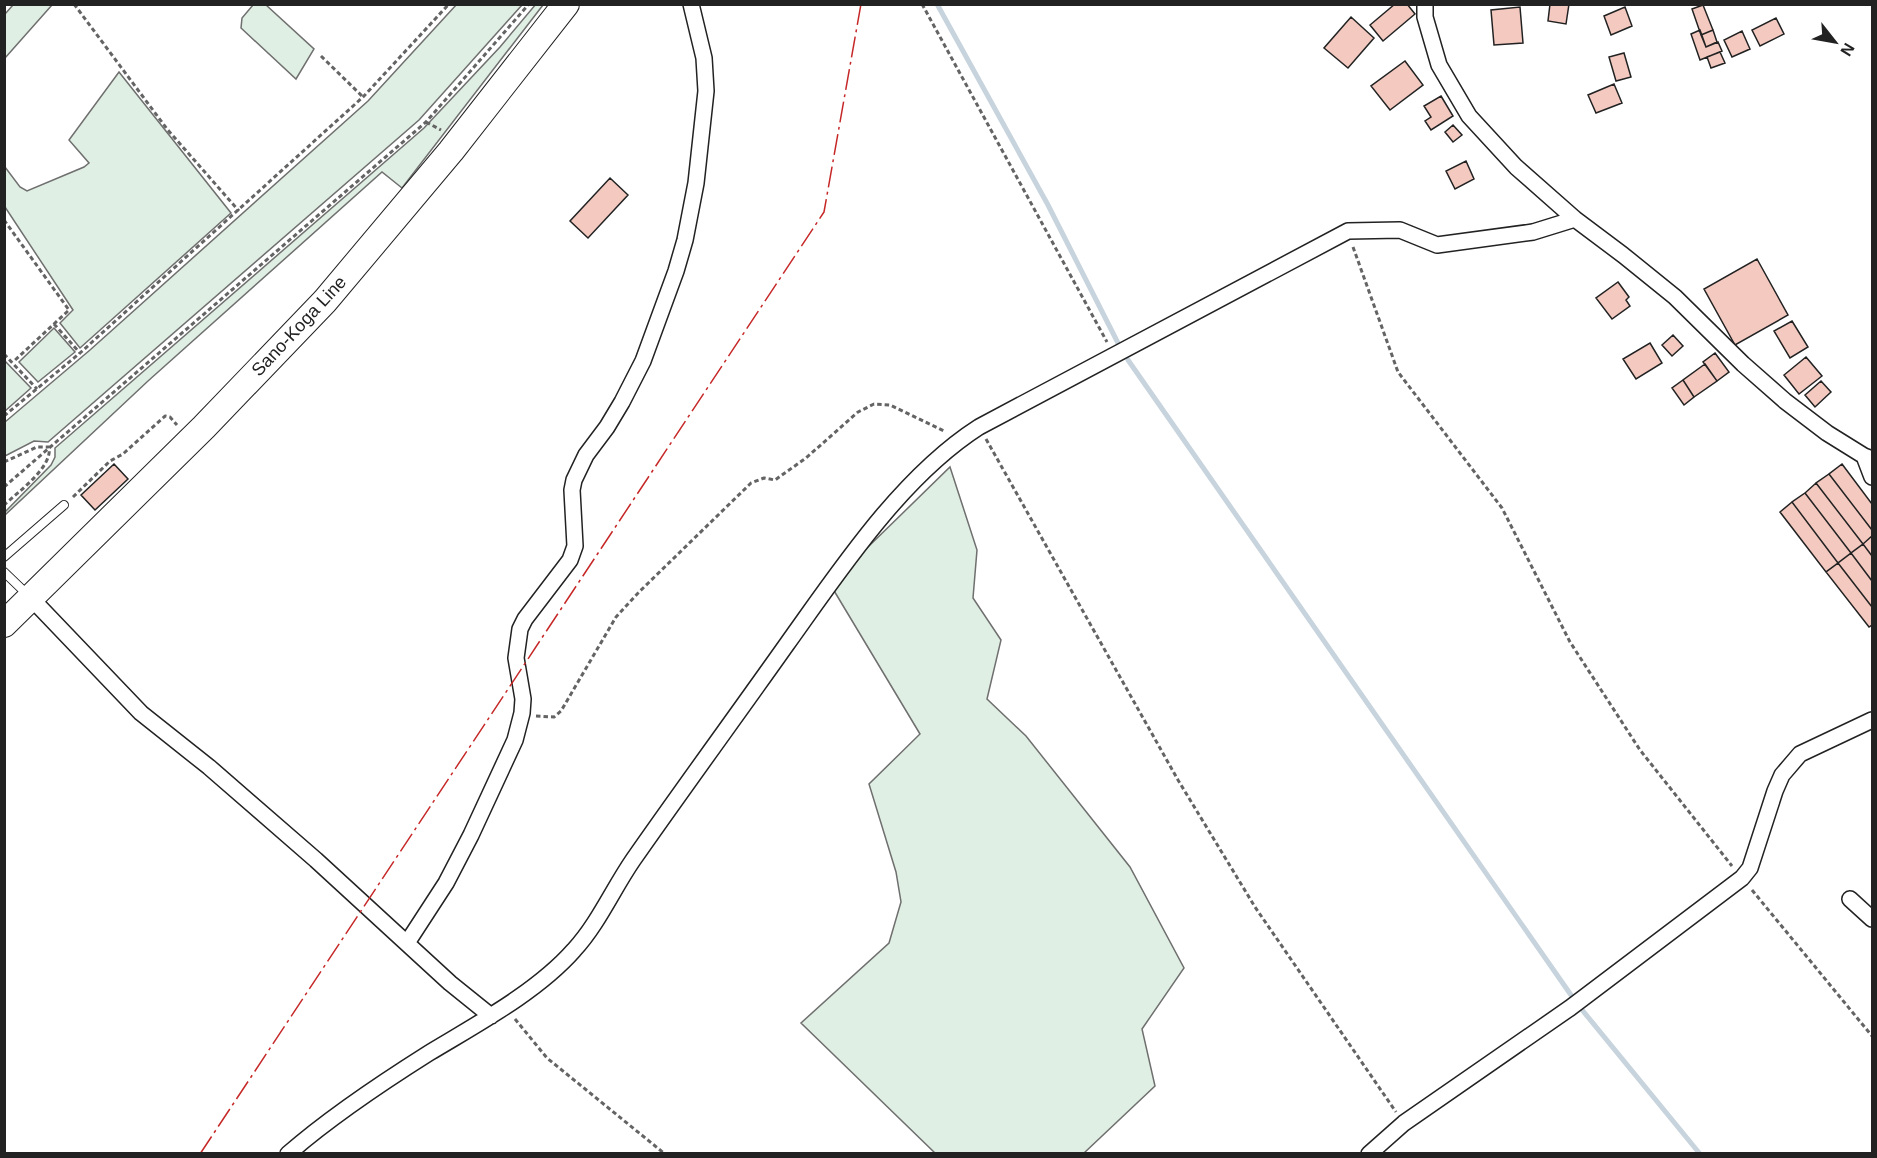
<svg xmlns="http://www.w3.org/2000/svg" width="1877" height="1158" viewBox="0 0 1877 1158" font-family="Arial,sans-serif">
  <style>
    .green { fill: #e0efe3; stroke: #6f6f6f; stroke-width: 1.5 }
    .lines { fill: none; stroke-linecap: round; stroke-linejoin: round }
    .stream { stroke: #c7d3dd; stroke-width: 5 }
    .building { fill: #f3c9c0; stroke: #222; stroke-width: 1.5 }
    .service-casing { stroke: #222; stroke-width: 10 }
    .minor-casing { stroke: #222; stroke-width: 18 }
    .primary-casing { stroke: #222; stroke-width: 28 }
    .path { stroke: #646464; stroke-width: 3; stroke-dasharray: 4.5 3; stroke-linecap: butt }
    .service { stroke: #fff; stroke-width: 8 }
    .minor { stroke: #fff; stroke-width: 15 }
    .primary { stroke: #fff; stroke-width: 26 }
    .power { stroke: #c62828; stroke-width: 1.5; stroke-dasharray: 21 4.5 3 4.5; stroke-linecap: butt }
    .labels { text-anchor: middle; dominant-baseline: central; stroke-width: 4.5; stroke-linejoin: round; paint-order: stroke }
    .street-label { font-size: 18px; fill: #222; stroke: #fff }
  </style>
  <rect width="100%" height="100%" fill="#fff"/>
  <!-- green -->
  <path class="green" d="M 457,4 L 522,5 L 419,120 L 48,442 L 34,441 L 5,456 L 5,422 L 90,350 L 368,101 Z
    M 536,4 L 543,5 L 402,188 L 382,172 L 148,381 L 5,515 L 5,512 L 51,465 L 55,457 L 55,448 L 424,128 L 500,47 Z
    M 13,5 L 52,5 L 5,58 L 5,14 Z
    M 253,5 L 266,5 L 314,49 L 296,79 L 241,28 L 242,18 Z
    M 119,72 L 231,213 L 80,348 L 60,323 L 73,310 L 5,207 L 5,167 L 20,187 L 27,191 L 84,167 L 89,163 L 69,140 Z
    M 54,328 L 75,352 L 38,382 L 19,362 Z
    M 5,361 L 31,388 L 5,411 L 4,411 Z
    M 950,467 L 977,550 L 973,598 L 1001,640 L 987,699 L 1026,736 L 1130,867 L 1184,968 L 1142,1029 L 1155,1086 L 1084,1153 L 935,1153 L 801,1023 L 889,943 L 901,902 L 896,872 L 869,784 L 920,734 L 830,584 Z"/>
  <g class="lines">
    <!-- stream -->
    <path class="stream" d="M 937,4 L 1048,205 L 1119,345
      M 1128,360 L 1571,995
      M 1583,1011 L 1700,1154"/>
  </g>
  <!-- building -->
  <path class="building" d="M 1395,4 L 1407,4 L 1415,14 L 1383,41 L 1370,25 Z
    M 1550,4 L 1569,4 L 1566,24 L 1548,21 Z
    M 1703,5 L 1713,30 L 1701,35 L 1692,9 Z
    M 1520,7 L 1523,43 L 1494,45 L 1491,10 Z
    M 1625,7 L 1632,26 L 1611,35 L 1604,16 Z
    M 1351,17 L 1374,38 L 1348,68 L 1324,48 Z
    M 1776,18 L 1784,34 L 1760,46 L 1752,30 Z
    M 1700,30 L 1706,47 L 1718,42 L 1722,51 L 1700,60 L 1691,34 Z
    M 1713,30 L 1717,42 L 1706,47 L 1701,35 Z
    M 1742,31 L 1750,49 L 1732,57 L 1724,40 Z
    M 1720,52 L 1725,63 L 1711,68 L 1707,57 Z
    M 1624,53 L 1631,77 L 1616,81 L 1609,57 Z
    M 1405,61 L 1423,85 L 1390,110 L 1371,86 Z
    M 1614,84 L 1622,103 L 1596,113 L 1588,95 Z
    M 1441,96 L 1453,116 L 1431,130 L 1425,121 L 1431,117 L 1424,106 Z
    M 1453,125 L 1462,135 L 1453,142 L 1445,132 Z
    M 1466,161 L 1474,179 L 1455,189 L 1446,171 Z
    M 610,178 L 628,195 L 588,238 L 570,221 Z
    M 1757,259 L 1788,315 L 1735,345 L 1704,289 Z
    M 1618,282 L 1629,297 L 1626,300 L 1630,306 L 1612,319 L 1596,298 Z
    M 1792,321 L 1808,347 L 1790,358 L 1774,331 Z
    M 1673,335 L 1683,346 L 1672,356 L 1662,345 Z
    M 1650,343 L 1662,363 L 1636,379 L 1623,359 Z
    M 1715,353 L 1729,372 L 1717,381 L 1703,362 Z
    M 1806,357 L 1822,376 L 1799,394 L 1784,375 Z
    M 1705,364 L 1717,381 L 1694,397 L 1683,380 Z
    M 1683,380 L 1694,397 L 1684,405 L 1672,388 Z
    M 1821,381 L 1831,392 L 1815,407 L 1805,395 Z
    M 114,464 L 128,479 L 95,510 L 81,495 Z
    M 1842,464 L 1872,504 L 1872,530 L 1829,474 Z
    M 1829,474 L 1872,530 L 1872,536 L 1863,544 L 1816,483 Z
    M 1816,483 L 1863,544 L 1851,553 L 1805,493 Z
    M 1805,493 L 1851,553 L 1838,563 L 1792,502 Z
    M 1792,502 L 1838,563 L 1826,572 L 1780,512 Z
    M 1872,536 L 1872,556 L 1863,544 Z
    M 1863,544 L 1872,556 L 1872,581 L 1851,553 Z
    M 1851,553 L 1872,581 L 1872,607 L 1838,563 Z
    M 1838,563 L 1872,607 L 1872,625 L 1869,627 L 1826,572 Z"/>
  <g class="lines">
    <defs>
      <path id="service" d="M 4,557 L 64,505
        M 4,572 L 29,596"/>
      <path id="minor" d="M 1425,4 L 1425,17 L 1439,65 L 1469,116 L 1516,167 L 1575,219 L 1623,255 L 1675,297 L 1743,364 L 1785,401 L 1827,433 L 1864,456 L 1872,459
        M 1864,456 L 1872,477
        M 31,598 L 141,713 L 209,767 L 316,860 L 450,983 L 491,1016
        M 1850,899 L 1872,919
        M 407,943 L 446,883 L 471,835 L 515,740 L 522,713 L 523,699 L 516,658 L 520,629 L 525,619 L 570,560 L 575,546 L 572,490 L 574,480 L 586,455 L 607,427 L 622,402 L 643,361 L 676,271 L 685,240 L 696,183 L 706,91 L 704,58 L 691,4
        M 288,1154 C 329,1118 383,1082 429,1053 C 477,1024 537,992 574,950 C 598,924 613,889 633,860 C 684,787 736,716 787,644 C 840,570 901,477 979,427 L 1348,231 L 1400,230 L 1437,245 L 1533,232 L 1575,219
        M 1369,1154 L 1404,1123 L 1570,1008 L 1742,878 L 1750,868 L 1775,791 L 1782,775 L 1800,754 L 1872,720"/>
      <path id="primary" d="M 4,624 L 204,427 L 325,301 L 451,151 L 566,4"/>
    </defs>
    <!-- service casing -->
    <use href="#service" class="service-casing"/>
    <!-- minor casing -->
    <use href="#minor" class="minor-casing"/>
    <!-- primary casing -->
    <use href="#primary" class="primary-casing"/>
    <!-- path -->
    <path class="path" d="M 74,4 L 167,129 L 239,211
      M 922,4 L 1107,342
      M 321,56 L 363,97
      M 426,122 L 441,130
      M 4,220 L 69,310 L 13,362
      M 1353,247 L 1398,372 L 1502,508 L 1570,642 L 1640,750 L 1732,866
      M 54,324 L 80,353
      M 4,354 L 37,389
      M 4,416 L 80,353 L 363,97 L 449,4
      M 986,439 L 1178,780 L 1255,907 L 1396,1112
      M 4,462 L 37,447 L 49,447 C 53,467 18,492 4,505
      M 4,487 L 426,122 L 529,4
      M 73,497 L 110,461 L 123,454 L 165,416 L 170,417 L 177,425
      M 536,716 L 554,717 L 561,711 L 616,617 L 639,592 L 751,483 L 764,478 L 775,480 L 806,458 L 858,412 L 874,404 L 890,405 L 944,431
      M 1752,890 L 1872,1036
      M 515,1019 L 547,1058 L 665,1154"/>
    <!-- service -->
    <use href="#service" class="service"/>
    <!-- minor -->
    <use href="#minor" class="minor"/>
    <!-- primary -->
    <use href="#primary" class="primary"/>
    <!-- power -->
    <path class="power" d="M 200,1154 L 824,212 L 861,4"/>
  </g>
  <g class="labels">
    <!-- street labels -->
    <g class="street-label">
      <text transform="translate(299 326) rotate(-47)">Sano-Koga Line</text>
    </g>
  </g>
  <!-- border -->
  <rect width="1877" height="1158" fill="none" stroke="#222222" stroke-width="12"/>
  <!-- north arrow -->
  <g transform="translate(1835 42) rotate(121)" stroke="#ffffff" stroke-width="4.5" paint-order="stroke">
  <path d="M0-4.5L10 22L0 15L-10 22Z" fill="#222222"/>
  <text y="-9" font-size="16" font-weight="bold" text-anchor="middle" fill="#222222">N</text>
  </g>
</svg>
